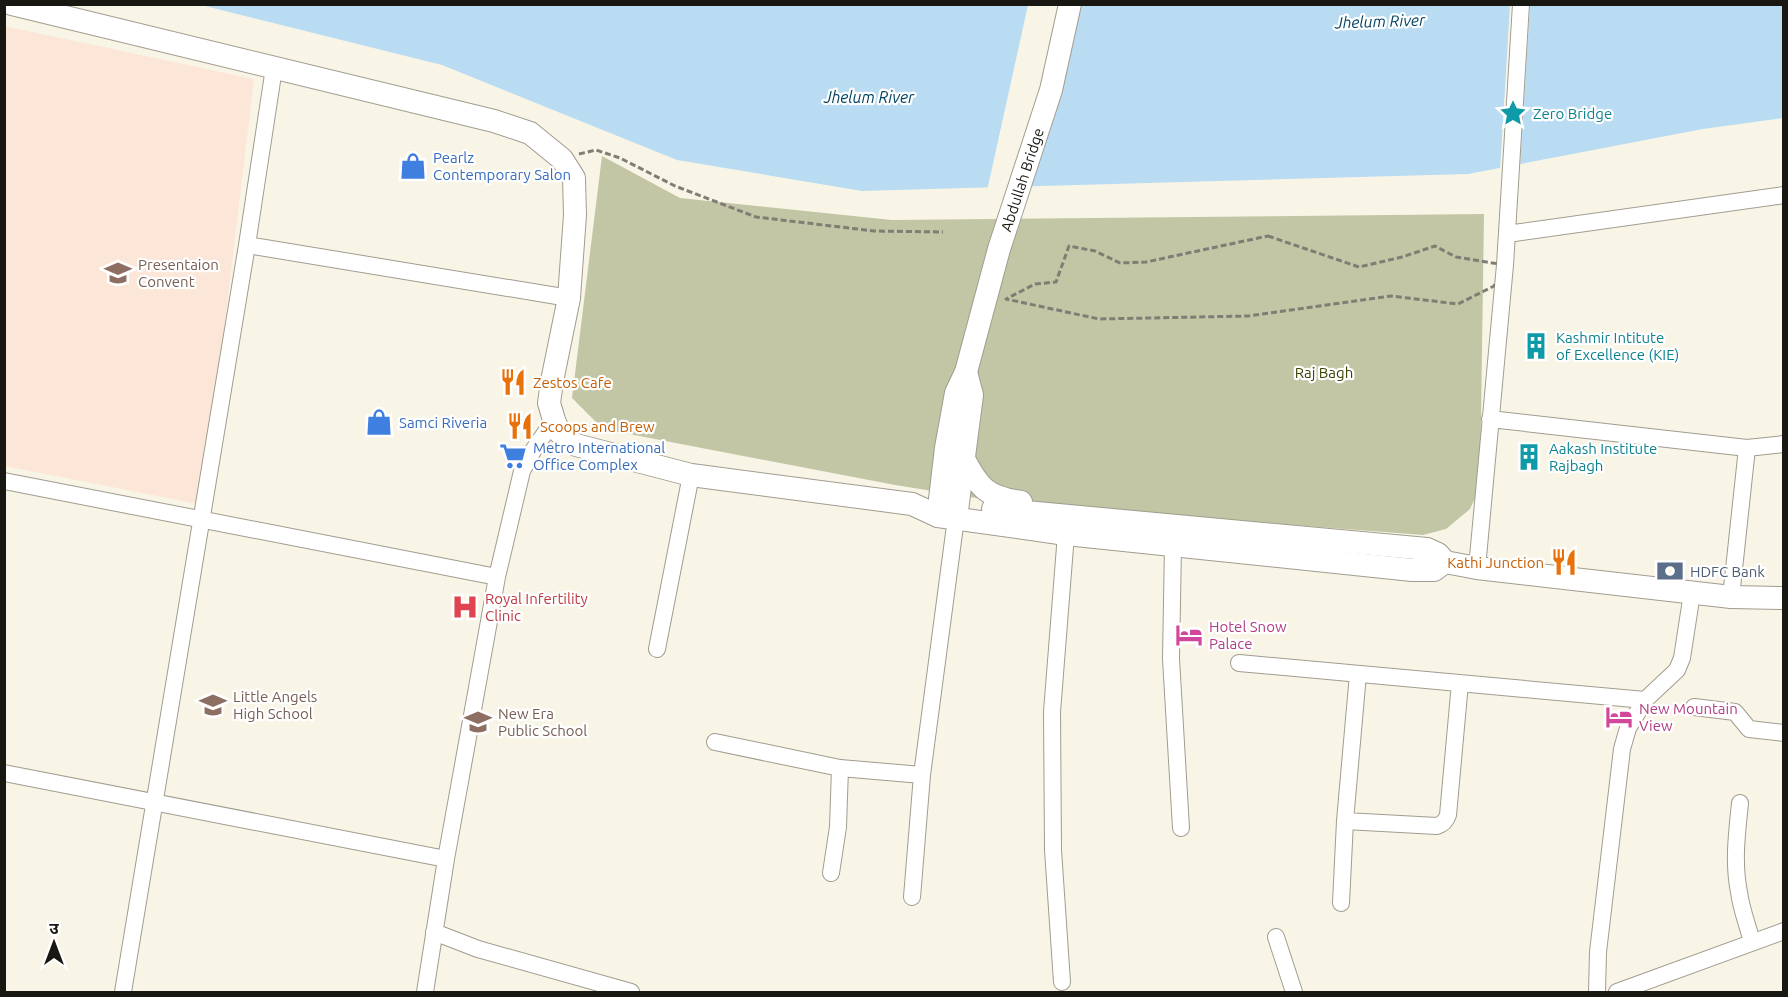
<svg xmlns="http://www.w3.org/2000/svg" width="1788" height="997" viewBox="0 0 1788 997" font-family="Ubuntu,'Noto Sans Devanagari',sans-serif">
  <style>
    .education { fill: #fbe6d8 }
    .green { fill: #c2c6a5 }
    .water { fill: #b9dcf2 }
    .pier { fill: #f9f5e6 }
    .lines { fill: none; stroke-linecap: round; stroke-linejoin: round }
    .street-casing { stroke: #a19c8f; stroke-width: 18 }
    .secondary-casing { stroke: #a19c8f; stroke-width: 24 }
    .path { stroke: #807d74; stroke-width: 3; stroke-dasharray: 6 3; stroke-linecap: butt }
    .street { stroke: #fff; stroke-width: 16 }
    .secondary { stroke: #fff; stroke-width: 22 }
    .labels { text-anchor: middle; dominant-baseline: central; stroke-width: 4.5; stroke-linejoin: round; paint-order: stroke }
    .culture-label { font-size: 15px; fill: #0d838f; stroke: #fff; text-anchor: start }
    .shop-label { font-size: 15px; fill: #366cbe; stroke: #fff; text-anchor: start }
    .street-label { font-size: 15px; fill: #191712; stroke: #fff }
    .education-label { font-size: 15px; fill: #785e54; stroke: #fff; text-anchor: start }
    .park-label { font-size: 15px; fill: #3f4204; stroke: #fff }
    .food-label { font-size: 15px; fill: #c56008; stroke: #fff; text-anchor: start }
    .service-label { font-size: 15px; fill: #4e5e75; stroke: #fff; text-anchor: start }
    .health-label { font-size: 15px; fill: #be3a42; stroke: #fff; text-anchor: start }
    .hotel-label { font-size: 15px; fill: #b23c85; stroke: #fff; text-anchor: start }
    .water-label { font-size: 16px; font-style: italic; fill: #034362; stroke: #fff }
  </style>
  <rect width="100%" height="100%" fill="#f9f5e6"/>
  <!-- education -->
  <path class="education" d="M 4,26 L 254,79 L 203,505 L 5,466 Z"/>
  <!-- green -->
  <path class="green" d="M 602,156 L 680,198 L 892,220 L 1484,214 L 1480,487 L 1470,509 L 1446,529 L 1423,535 L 1008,503 L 895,485 L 603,429 L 572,398 Z"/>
  <!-- water -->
  <path class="water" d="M 201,5 L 1783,5 L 1783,118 L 1703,129 L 1468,174 L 862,191 L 677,160 L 442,65 Z"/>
  <!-- pier -->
  <path class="pier" d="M 1028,5 L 1064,5 L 1023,190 L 987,191 Z
    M 1510,5 L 1530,5 L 1520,167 L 1500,171 Z"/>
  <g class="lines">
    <defs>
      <path id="street" d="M 1507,234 L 1784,195
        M 247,245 L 569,298
        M 1490,419 L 1747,448 L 1784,444
        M 4,481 L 497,577
        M 1173,545 L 1171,659 L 1181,828
        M 1477,568 L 1505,265 L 1521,4
        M 1731,597 L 1747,448
        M 657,649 L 691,475
        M 1239,663 L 1645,700
        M 1694,707 L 1735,712 L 1749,729 L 1784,733
        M 715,742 L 840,768 L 922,775
        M 4,773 L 446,859
        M 1740,803 C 1737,833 1733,862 1739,892 C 1741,909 1748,926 1752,942
        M 1345,821 L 1437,826 C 1443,824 1446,821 1448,815 L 1460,683
        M 831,873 L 838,827 L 840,768
        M 912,897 L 922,775 L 956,518
        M 1341,903 L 1345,821 L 1358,674
        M 434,932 L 478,949 L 631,992
        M 1276,937 L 1294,992
        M 1062,982 L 1053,850 L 1052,712 L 1066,534
        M 123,992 L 247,245 L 274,68
        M 425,992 L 446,859 L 497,577 L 522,471 L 534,449 L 554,420
        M 1597,992 L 1598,952 L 1622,749 L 1628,728 L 1645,700 L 1677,670 L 1682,658 L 1692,593
        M 1617,992 L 1784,931"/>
      <g id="secondary">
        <path d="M 12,4 L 494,121 L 530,133 L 562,159 L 574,178 L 575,215 L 569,298 L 552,381 L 549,403 L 554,420 L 559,432 L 576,445 L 691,475 L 912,504 L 938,516 L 1066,534 L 1412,570 L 1434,570 L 1445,562"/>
        <path d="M 964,459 C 979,488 987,497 1021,502"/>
        <path d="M 993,509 L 1427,549 L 1438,554 L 1445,562 L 1477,568 L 1731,597 L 1784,598"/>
        <path id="s1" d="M 938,516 L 946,448 L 956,393 L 966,372 L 999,249 L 1051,90 L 1070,4"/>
        <path d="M 956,518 L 972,395 L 966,372"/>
      </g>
    </defs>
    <!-- street casing -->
    <use href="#street" class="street-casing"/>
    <!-- secondary casing -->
    <use href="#secondary" class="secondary-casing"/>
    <!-- path -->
    <path class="path" d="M 579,154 L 596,150 L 620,158 L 675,186 L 756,217 L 874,231 L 943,232
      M 1268,236 L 1359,267 L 1402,257 L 1435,246 L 1456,257 L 1505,265 L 1494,286 L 1458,304 L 1391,296 L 1248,316 L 1099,319 L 1006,299 L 1035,284 L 1056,282 L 1069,246 L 1095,251 L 1120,263 L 1146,262 Z"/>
    <!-- street -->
    <use href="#street" class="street"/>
    <!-- secondary -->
    <use href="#secondary" class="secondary"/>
  </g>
  <!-- icons -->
  <defs>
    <symbol id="sight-bare" viewBox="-9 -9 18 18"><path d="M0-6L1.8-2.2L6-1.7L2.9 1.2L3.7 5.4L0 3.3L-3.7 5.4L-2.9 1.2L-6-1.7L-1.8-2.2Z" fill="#0f9aa8" stroke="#fff" stroke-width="2.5" paint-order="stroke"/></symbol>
    <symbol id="shop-bare" viewBox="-9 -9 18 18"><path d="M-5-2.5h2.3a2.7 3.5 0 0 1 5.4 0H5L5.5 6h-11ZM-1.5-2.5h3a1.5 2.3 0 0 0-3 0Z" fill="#3f7fe0" stroke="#fff" stroke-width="2.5" paint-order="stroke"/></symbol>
    <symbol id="school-bare" viewBox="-9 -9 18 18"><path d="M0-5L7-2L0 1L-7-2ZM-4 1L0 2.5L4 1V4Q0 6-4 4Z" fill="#8d6e63" stroke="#fff" stroke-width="2.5" paint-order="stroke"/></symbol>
    <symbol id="building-bare" viewBox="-9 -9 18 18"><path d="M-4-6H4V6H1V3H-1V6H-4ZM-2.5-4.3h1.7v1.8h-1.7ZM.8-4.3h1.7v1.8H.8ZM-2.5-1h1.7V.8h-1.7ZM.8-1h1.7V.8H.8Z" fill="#0f9aa8" stroke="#fff" stroke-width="2.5" paint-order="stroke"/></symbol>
    <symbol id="restaurant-bare" viewBox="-9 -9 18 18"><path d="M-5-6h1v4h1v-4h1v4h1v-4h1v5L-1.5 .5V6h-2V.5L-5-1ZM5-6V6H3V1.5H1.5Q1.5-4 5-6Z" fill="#e8710a" stroke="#fff" stroke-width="2.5" paint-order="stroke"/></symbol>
    <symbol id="supermarket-bare" viewBox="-9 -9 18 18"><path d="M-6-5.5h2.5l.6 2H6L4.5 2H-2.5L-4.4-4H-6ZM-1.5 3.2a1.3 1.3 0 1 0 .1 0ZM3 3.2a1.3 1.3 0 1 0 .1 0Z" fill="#3f7fe0" stroke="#fff" stroke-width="2.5" paint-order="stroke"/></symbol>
    <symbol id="bank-bare" viewBox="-9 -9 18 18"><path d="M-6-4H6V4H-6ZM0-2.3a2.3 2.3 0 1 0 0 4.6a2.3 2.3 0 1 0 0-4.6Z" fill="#5c6f8a" stroke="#fff" stroke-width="2.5" paint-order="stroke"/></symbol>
    <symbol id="hospital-bare" viewBox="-9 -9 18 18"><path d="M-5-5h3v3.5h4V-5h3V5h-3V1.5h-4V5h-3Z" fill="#e0444e" stroke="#fff" stroke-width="2.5" paint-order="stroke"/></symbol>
    <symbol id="hotel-bare" viewBox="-9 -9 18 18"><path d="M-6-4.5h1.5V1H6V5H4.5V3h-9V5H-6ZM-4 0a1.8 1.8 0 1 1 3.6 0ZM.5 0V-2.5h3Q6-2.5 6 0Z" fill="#d1479c" stroke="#fff" stroke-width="2.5" paint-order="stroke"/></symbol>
  </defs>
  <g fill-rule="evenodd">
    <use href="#sight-bare" x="1494" y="94" width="38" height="38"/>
    <use href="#shop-bare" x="394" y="147" width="38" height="38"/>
    <use href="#school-bare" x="99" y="254" width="38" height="38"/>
    <use href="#building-bare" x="1517" y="327" width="38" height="38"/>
    <use href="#restaurant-bare" x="494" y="363" width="38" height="38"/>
    <use href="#shop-bare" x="360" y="403" width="38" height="38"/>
    <use href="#restaurant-bare" x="501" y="407" width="38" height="38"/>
    <use href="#supermarket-bare" x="494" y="437" width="38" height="38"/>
    <use href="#building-bare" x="1510" y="438" width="38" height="38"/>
    <use href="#restaurant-bare" x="1545" y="543" width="38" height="38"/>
    <use href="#bank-bare" x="1651" y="552" width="38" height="38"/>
    <use href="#hospital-bare" x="446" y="588" width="38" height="38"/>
    <use href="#hotel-bare" x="1170" y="616" width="38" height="38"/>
    <use href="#school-bare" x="194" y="686" width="38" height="38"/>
    <use href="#hotel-bare" x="1600" y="698" width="38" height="38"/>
    <use href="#school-bare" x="459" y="703" width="38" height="38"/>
  </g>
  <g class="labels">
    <!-- culture labels -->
    <g class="culture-label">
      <text x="1533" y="113">Zero Bridge</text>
      <text x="1556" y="337">Kashmir Intitute<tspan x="1556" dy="17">of Excellence (KIE)</tspan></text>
      <text x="1549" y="448">Aakash Institute<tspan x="1549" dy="17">Rajbagh</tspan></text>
    </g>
    <!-- shop labels -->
    <g class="shop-label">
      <text x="433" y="157">Pearlz<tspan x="433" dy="17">Contemporary Salon</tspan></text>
      <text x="399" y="422">Samci Riveria</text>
      <text x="533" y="447">Metro International<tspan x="533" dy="17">Office Complex</tspan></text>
    </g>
    <!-- street labels -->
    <g class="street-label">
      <text stroke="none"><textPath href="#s1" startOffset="348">Abdullah Bridge</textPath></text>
    </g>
    <!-- education labels -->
    <g class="education-label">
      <text x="138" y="264">Presentaion<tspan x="138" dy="17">Convent</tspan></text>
      <text x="233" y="696">Little Angels<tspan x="233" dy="17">High School</tspan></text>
      <text x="498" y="713">New Era<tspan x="498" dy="17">Public School</tspan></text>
    </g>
    <!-- park labels -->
    <g class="park-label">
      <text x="1324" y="372">Raj Bagh</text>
    </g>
    <!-- food labels -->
    <g class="food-label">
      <text x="533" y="382">Zestos Cafe</text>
      <text x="540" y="426">Scoops and Brew</text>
      <text x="1544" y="562" text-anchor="end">Kathi Junction</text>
    </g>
    <!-- service labels -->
    <g class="service-label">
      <text x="1690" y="571">HDFC Bank</text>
    </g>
    <!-- health labels -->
    <g class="health-label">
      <text x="485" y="598">Royal Infertility<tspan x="485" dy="17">Clinic</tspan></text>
    </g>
    <!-- hotel labels -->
    <g class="hotel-label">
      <text x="1209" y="626">Hotel Snow<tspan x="1209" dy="17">Palace</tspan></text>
      <text x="1639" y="708">New Mountain<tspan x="1639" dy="17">View</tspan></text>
    </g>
    <!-- water labels -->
    <g class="water-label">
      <text transform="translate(1380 21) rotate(-2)">Jhelum River</text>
      <text x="869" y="97">Jhelum River</text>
    </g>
  </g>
  <!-- border -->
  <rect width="1788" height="997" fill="none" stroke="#191712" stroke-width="12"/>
  <!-- north arrow -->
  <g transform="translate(54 943)" stroke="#ffffff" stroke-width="4.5" paint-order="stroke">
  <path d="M0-4.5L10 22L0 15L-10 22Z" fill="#191712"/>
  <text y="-9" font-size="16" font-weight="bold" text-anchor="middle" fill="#191712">उ</text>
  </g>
</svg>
